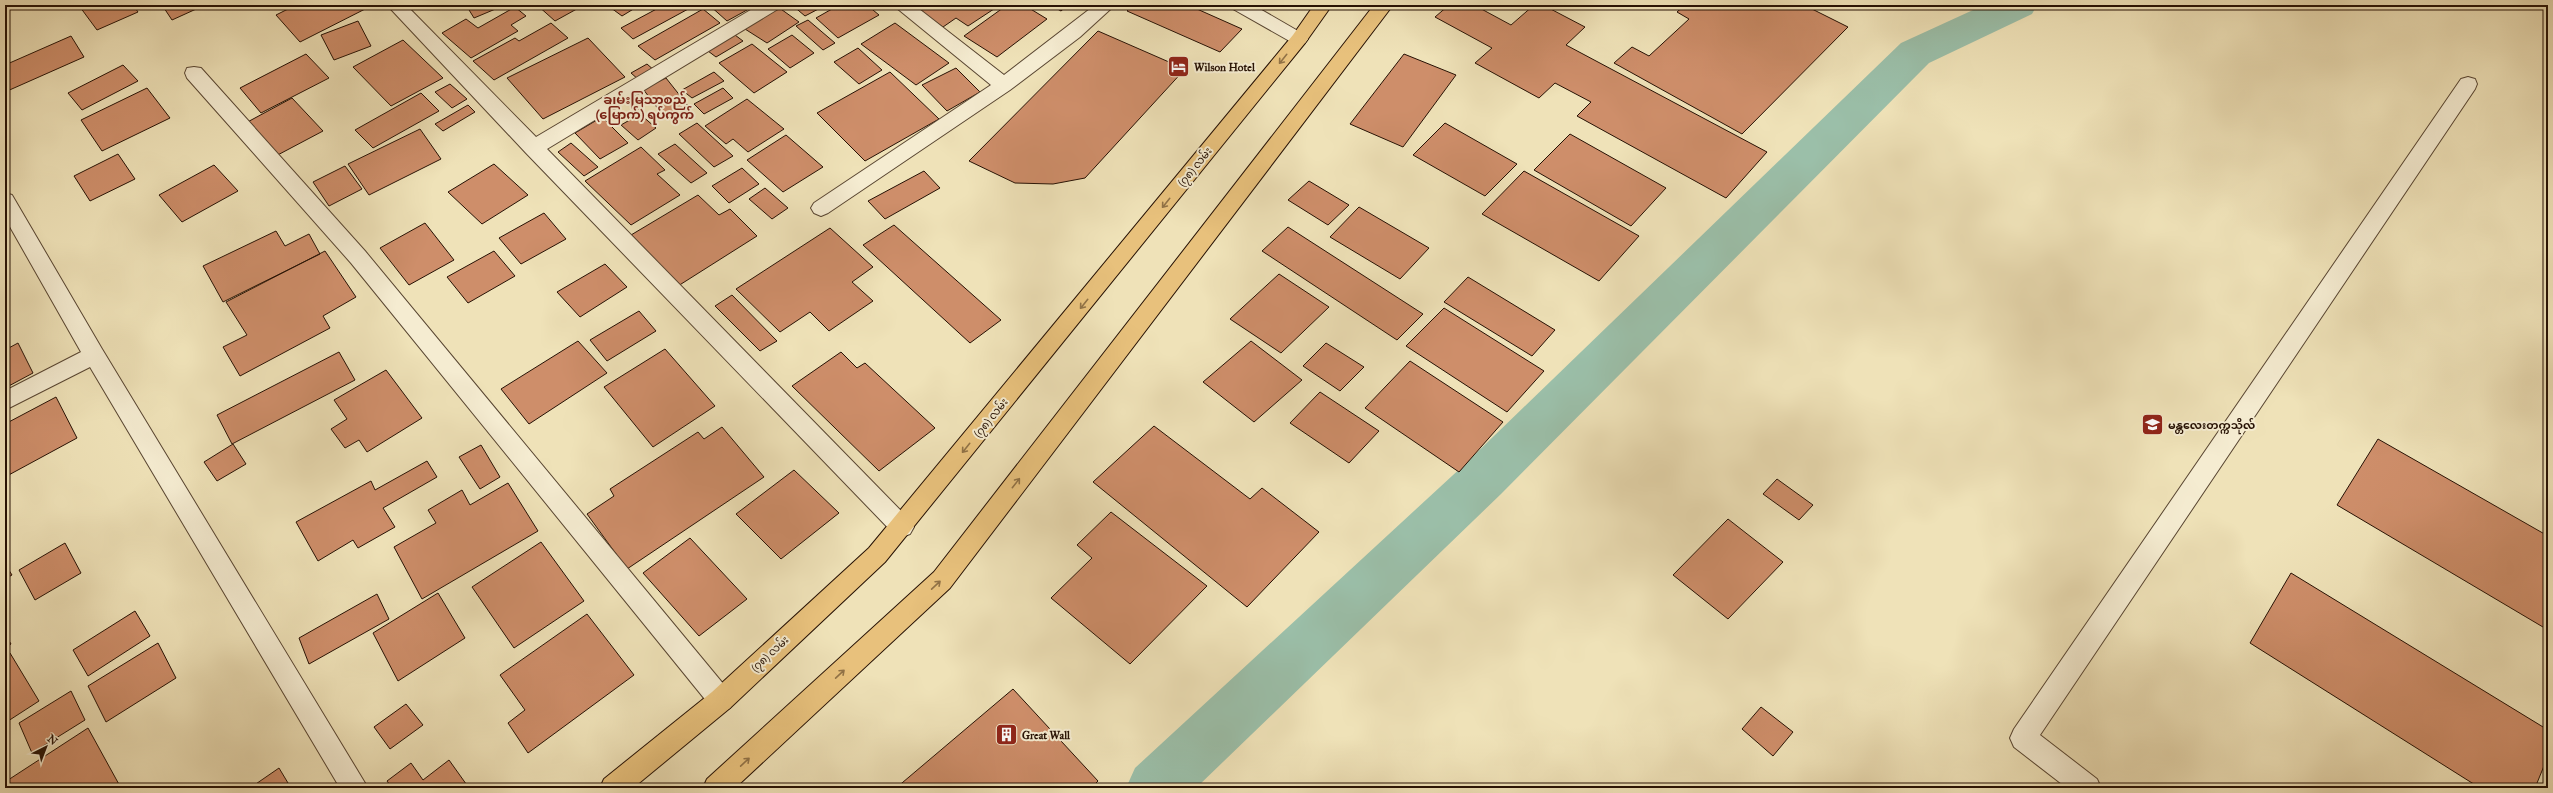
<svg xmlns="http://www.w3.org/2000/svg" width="2553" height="793" viewBox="0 0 2553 793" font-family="'IM FELL Great Primer','Noto Sans Myanmar',serif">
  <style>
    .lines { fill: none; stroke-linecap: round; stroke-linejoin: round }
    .canal { fill: #9bbfa9; fill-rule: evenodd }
    .building { fill: #ce8e6a; stroke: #261104 }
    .minor-casing { stroke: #584531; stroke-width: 2 }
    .major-casing { stroke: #261104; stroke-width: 2 }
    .minor { fill: #f5ecd1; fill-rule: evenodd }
    .major { fill: #e8c17c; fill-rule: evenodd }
    .oneway { stroke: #917246 }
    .labels { text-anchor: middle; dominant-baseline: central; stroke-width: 4; stroke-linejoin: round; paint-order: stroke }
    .poi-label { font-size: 11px; font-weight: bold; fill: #261104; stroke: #f5ecd1; text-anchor: start }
    .street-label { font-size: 11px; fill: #261104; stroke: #f5ecd1 }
    .quarter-label { font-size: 13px; font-weight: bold; fill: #7a1f14; stroke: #f5ecd1 }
  </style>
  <rect width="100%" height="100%" fill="#efe2b8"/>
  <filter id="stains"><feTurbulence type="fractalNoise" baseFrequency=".005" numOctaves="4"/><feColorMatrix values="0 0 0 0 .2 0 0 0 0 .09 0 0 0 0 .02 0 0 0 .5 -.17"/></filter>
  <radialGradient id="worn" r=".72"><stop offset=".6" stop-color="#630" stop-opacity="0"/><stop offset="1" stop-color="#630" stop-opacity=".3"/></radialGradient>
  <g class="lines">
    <!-- canal -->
    <path class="canal" d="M 1984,5 L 2037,5 L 2032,14 L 1929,63 L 1501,494 L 1196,788 L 1126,788 L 1135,768 L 1465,464 L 1901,43 Z"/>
  </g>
  <!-- building -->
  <path class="building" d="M 85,5 L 133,5 L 138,12 L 97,30 L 80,7 Z
    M 162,5 L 205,5 L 172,20 Z
    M 296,5 L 373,5 L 300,42 L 276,15 Z
    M 466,5 L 505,5 L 474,18 Z
    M 537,5 L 584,5 L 555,21 Z
    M 607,5 L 640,5 L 622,16 Z
    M 664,5 L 686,5 L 690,8 L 633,39 L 621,28 Z
    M 709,5 L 756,5 L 727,21 Z
    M 792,5 L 826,5 L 805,16 Z
    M 839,5 L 867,5 L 879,15 L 838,38 L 816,18 Z
    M 924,5 L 1000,5 L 968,26 L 956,18 L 943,27 L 917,10 Z
    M 1007,5 L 1024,5 L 1047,19 L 997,57 L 964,36 Z
    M 1050,5 L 1068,5 L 1061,11 Z
    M 1133,5 L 1188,5 L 1242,29 L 1220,52 L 1127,11 Z
    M 1449,5 L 1474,5 L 1511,25 L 1534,5 L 1543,5 L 1585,27 L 1566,45 L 1767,152 L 1726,198 L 1577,116 L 1591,102 L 1555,83 L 1539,98 L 1475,63 L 1492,48 L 1435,17 Z
    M 1685,5 L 1804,5 L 1848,27 L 1742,134 L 1614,63 L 1632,47 L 1649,56 L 1689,19 L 1677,12 Z
    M 515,7 L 526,16 L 511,25 L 518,31 L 471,58 L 442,33 L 466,19 L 478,28 Z
    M 778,7 L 799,22 L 767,43 L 745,29 Z
    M 703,9 L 720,23 L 655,60 L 638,46 Z
    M 808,20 L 835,43 L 823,50 L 796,26 Z
    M 358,21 L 371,46 L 334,60 L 321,35 Z
    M 551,23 L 568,38 L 494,80 L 473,61 L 515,38 L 519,41 Z
    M 895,23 L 949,63 L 916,85 L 861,44 Z
    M 1098,31 L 1185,69 L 1085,178 L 1053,184 L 1015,183 L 969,161 Z
    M 735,35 L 743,41 L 716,57 L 708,51 Z
    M 792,35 L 814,53 L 790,68 L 768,49 Z
    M 71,36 L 84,57 L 5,92 L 5,65 Z
    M 588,38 L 625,77 L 543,119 L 507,78 Z
    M 403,40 L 443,78 L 391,106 L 353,67 Z
    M 752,44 L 787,72 L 754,93 L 719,63 Z
    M 858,48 L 882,70 L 859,84 L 834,62 Z
    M 306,54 L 329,78 L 261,113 L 240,88 Z
    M 1404,54 L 1456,75 L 1403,147 L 1350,124 Z
    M 647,64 L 655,71 L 639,80 L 631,73 Z
    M 123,65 L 138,81 L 82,110 L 68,93 Z
    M 956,68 L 980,92 L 947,111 L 922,85 Z
    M 714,72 L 724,81 L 692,98 L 682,90 Z
    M 890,72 L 939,119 L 865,161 L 817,113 Z
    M 666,78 L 689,107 L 665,118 L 643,89 Z
    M 450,84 L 467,99 L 452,108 L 435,92 Z
    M 147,88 L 170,118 L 102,151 L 81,120 Z
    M 723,88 L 733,98 L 704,114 L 694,104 Z
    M 421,93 L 439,111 L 373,148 L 355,130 Z
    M 292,98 L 323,131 L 272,158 L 242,125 Z
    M 747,99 L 784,129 L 748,152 L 733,139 L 726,144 L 705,126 Z
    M 468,105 L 475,112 L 443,131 L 435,124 Z
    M 640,114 L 656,128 L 638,140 L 621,125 Z
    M 602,117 L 628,143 L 600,159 L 575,133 Z
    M 697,123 L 733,156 L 714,167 L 679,134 Z
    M 1445,123 L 1517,164 L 1485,196 L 1413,155 Z
    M 420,129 L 441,159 L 369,195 L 348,164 Z
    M 1570,134 L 1666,188 L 1631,226 L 1534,170 Z
    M 786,135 L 823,167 L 783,192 L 747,160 Z
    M 571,143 L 598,167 L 584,176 L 558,152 Z
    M 675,144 L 707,173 L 691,183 L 658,154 Z
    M 641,147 L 665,170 L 657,174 L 680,195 L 631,225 L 585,181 Z
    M 118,154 L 135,179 L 90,201 L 74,176 Z
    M 494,164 L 528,195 L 482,224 L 448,192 Z
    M 214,165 L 238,191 L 182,222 L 159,195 Z
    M 345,166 L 362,189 L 329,206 L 313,182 Z
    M 742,168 L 759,184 L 729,203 L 712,186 Z
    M 924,171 L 940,188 L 885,219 L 868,201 Z
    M 1524,171 L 1639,236 L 1599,281 L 1482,214 Z
    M 1309,181 L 1349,205 L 1328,225 L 1288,200 Z
    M 765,188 L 788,208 L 772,219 L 749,199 Z
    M 698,195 L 719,215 L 730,209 L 757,236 L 678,286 L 631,235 Z
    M 1359,207 L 1429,248 L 1400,279 L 1330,237 Z
    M 544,213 L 566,239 L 521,264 L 499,238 Z
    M 425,223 L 454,260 L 409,285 L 380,248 Z
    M 894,225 L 1001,320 L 970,343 L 863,245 Z
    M 1288,227 L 1423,314 L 1397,340 L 1262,251 Z
    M 830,228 L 873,267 L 852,282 L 873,301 L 829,331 L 810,312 L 780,332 L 736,289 Z
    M 276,231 L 285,246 L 309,234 L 320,254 L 223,302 L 203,266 Z
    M 325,251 L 356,297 L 323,316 L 330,328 L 240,376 L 223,347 L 247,335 L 226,302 Z
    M 494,251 L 515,276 L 468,303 L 447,277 Z
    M 605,264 L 627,287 L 580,317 L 557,292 Z
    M 1279,274 L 1329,307 L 1281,353 L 1230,319 Z
    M 1468,277 L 1555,330 L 1532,356 L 1444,302 Z
    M 732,295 L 777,341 L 760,351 L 715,306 Z
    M 1444,308 L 1544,371 L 1507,412 L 1406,346 Z
    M 639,311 L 656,331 L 607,361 L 590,340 Z
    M 578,341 L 607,373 L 529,424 L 501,389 Z
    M 1251,341 L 1302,380 L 1254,422 L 1203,382 Z
    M 18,343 L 33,373 L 5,388 L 5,350 Z
    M 1326,343 L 1364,367 L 1340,391 L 1303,366 Z
    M 665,349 L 715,406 L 653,447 L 604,387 Z
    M 339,352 L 355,380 L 232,444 L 217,415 Z
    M 841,352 L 857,368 L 865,363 L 935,428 L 879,471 L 792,386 Z
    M 1410,361 L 1503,422 L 1459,472 L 1365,408 Z
    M 386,370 L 422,418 L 367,452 L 359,440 L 345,448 L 331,429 L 347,419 L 334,400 Z
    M 1320,392 L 1379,431 L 1349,463 L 1290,423 Z
    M 56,397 L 77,438 L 5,477 L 5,424 Z
    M 1154,426 L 1250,499 L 1262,488 L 1319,532 L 1247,607 L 1093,482 Z
    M 722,427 L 764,477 L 627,569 L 587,514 L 614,496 L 610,489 L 698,432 L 704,439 Z
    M 2378,439 L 2548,536 L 2548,630 L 2337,505 Z
    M 233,444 L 246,464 L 217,481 L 204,462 Z
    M 481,445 L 500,477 L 480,489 L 459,457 Z
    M 427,461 L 437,477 L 383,508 L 395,527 L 358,548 L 353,540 L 318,561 L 296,522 L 371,481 L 375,490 Z
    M 794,470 L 839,513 L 781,559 L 736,514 Z
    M 1777,479 L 1813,505 L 1799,520 L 1763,494 Z
    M 508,483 L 538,531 L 422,599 L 394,547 L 436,523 L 428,510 L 462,490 L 470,505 Z
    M 1111,512 L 1207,586 L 1130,664 L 1051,598 L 1092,558 L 1077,545 Z
    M 1728,519 L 1783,562 L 1728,619 L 1673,575 Z
    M 690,538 L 747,599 L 699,636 L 643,573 Z
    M 541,542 L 584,601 L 514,648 L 472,587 Z
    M 65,543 L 81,573 L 35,600 L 19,570 Z
    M 5,564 L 12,575 L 5,579 Z
    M 2291,573 L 2548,730 L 2548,756 L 2535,788 L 2480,788 L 2250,643 Z
    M 438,593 L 465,638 L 398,681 L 373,633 Z
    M 377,594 L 389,619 L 309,664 L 299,638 Z
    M 135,611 L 150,636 L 88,676 L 73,650 Z
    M 587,614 L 634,675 L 528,753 L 508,723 L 525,710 L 500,675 Z
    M 5,634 L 11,644 L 5,648 Z
    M 158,643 L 176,678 L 106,722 L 88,686 Z
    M 10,653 L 39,701 L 5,723 L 5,657 Z
    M 1013,689 L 1098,781 L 1091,788 L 896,788 Z
    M 71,691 L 85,720 L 32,753 L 19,723 Z
    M 406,704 L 423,725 L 390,749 L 374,727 Z
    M 1761,707 L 1793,732 L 1773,756 L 1742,729 Z
    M 88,728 L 121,788 L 5,788 L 5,782 Z
    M 449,760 L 469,788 L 392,788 L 387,781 L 411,763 L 423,780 Z
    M 279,768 L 291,788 L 250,788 Z"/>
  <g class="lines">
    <defs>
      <path id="minor" d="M 387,5 L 406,5 L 536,137 L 759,5 L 781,5 L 778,9 L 547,149 L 910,520 L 914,527 L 910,534 L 902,537 L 894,534 L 526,153 Z
        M 893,5 L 914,5 L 1004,75 L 1095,5 L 1115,5 L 1080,37 L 1010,90 L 828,213 L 821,216 L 814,213 L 811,208 L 814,203 L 991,85 Z
        M 1230,5 L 1253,5 L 1305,35 L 1308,39 L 1305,43 L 1299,45 L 1293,43 L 1233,9 Z
        M 194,67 L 201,68 L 365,251 L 730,692 L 734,700 L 730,708 L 721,712 L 712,708 L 351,263 L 187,78 L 185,73 L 187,68 Z
        M 2468,77 L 2475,79 L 2477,84 L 2475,89 L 2040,735 L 2097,779 L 2101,788 L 2067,788 L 2014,747 L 2010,738 L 2014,729 L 2461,79 Z
        M 5,193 L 12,195 L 102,349 L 368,788 L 340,788 L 90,367 L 5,410 L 5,391 L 81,352 L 5,218 Z"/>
      <path id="major" d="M 1314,5 L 1332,5 L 1305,43 L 885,562 L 730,708 L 633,788 L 600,788 L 604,779 L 712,692 L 869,548 L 1293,35 Z
        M 1374,5 L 1393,5 L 950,588 L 735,788 L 703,788 L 707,779 L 934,572 Z"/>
    </defs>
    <!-- minor casing -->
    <use href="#minor" class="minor-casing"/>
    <!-- major casing -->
    <use href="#major" class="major-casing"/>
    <!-- minor -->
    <use href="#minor" class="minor"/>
    <!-- major -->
    <use href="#major" class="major"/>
  </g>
  <!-- one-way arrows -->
  <defs><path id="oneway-shaft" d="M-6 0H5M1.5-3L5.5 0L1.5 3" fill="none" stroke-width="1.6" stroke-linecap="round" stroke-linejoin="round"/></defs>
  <g class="oneway">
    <use href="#oneway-shaft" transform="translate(1283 59) rotate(129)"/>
    <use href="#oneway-shaft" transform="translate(1166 203) rotate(129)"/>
    <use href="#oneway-shaft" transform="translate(1084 304) rotate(129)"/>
    <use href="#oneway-shaft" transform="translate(966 448) rotate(129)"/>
    <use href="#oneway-shaft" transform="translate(1016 483) rotate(-52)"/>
    <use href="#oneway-shaft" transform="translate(936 585) rotate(-43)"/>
    <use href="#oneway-shaft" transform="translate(840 674) rotate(-43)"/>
    <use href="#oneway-shaft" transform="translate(745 762) rotate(-43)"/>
  </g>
  <!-- icons -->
  <defs>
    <symbol id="hotel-square" viewBox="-11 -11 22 22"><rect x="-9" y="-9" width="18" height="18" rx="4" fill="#8f2418" stroke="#f5ecd1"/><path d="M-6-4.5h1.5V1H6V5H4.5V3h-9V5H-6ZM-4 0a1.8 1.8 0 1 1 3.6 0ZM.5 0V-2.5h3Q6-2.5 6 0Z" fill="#fff"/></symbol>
    <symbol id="university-square" viewBox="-11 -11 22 22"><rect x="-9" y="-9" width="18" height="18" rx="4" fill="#8f2418" stroke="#f5ecd1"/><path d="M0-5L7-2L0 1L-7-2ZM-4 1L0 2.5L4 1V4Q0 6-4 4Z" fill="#fff"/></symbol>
    <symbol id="building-square" viewBox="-11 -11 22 22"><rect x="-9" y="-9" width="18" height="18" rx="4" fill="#8f2418" stroke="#f5ecd1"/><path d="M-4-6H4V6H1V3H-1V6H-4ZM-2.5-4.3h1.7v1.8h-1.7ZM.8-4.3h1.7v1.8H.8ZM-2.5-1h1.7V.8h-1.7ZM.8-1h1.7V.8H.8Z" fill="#fff"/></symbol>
  </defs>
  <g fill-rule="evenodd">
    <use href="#hotel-square" x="1166" y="54" width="25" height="25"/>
    <use href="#university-square" x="2140" y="412" width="25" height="25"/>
    <use href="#building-square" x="994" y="722" width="25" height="25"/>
  </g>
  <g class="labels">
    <!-- poi labels -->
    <g class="poi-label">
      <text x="1194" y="67">Wilson Hotel</text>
      <text x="2168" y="425">မန္တလေးတက္ကသိုလ်</text>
      <text x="1022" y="735">Great Wall</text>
    </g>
    <!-- street labels -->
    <g class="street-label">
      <text transform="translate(1195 167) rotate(-51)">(၇၈) လမ်း</text>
      <text transform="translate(991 418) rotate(-51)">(၇၈) လမ်း</text>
      <text transform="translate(770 654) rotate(-43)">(၇၈) လမ်း</text>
    </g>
    <!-- quarter labels -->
    <g class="quarter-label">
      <text x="645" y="100">ချမ်းမြသာစည်<tspan x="645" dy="15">(မြောက်) ရပ်ကွက်</tspan></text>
    </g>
  </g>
  <!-- margin -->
  <rect width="2553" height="793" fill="none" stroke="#efe2b8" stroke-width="20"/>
  <rect x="6" y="6" width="2541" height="781" fill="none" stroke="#261104" stroke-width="2"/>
  <rect x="10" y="10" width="2533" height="773" fill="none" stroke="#261104"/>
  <!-- north arrow -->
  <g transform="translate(46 747) rotate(42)" stroke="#f5ecd1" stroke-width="3" paint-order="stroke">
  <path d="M0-3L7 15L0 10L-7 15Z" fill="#261104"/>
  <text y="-6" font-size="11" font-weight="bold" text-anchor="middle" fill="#261104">N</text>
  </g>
  <rect width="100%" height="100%" filter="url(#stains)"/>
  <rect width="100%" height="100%" fill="url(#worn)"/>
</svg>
